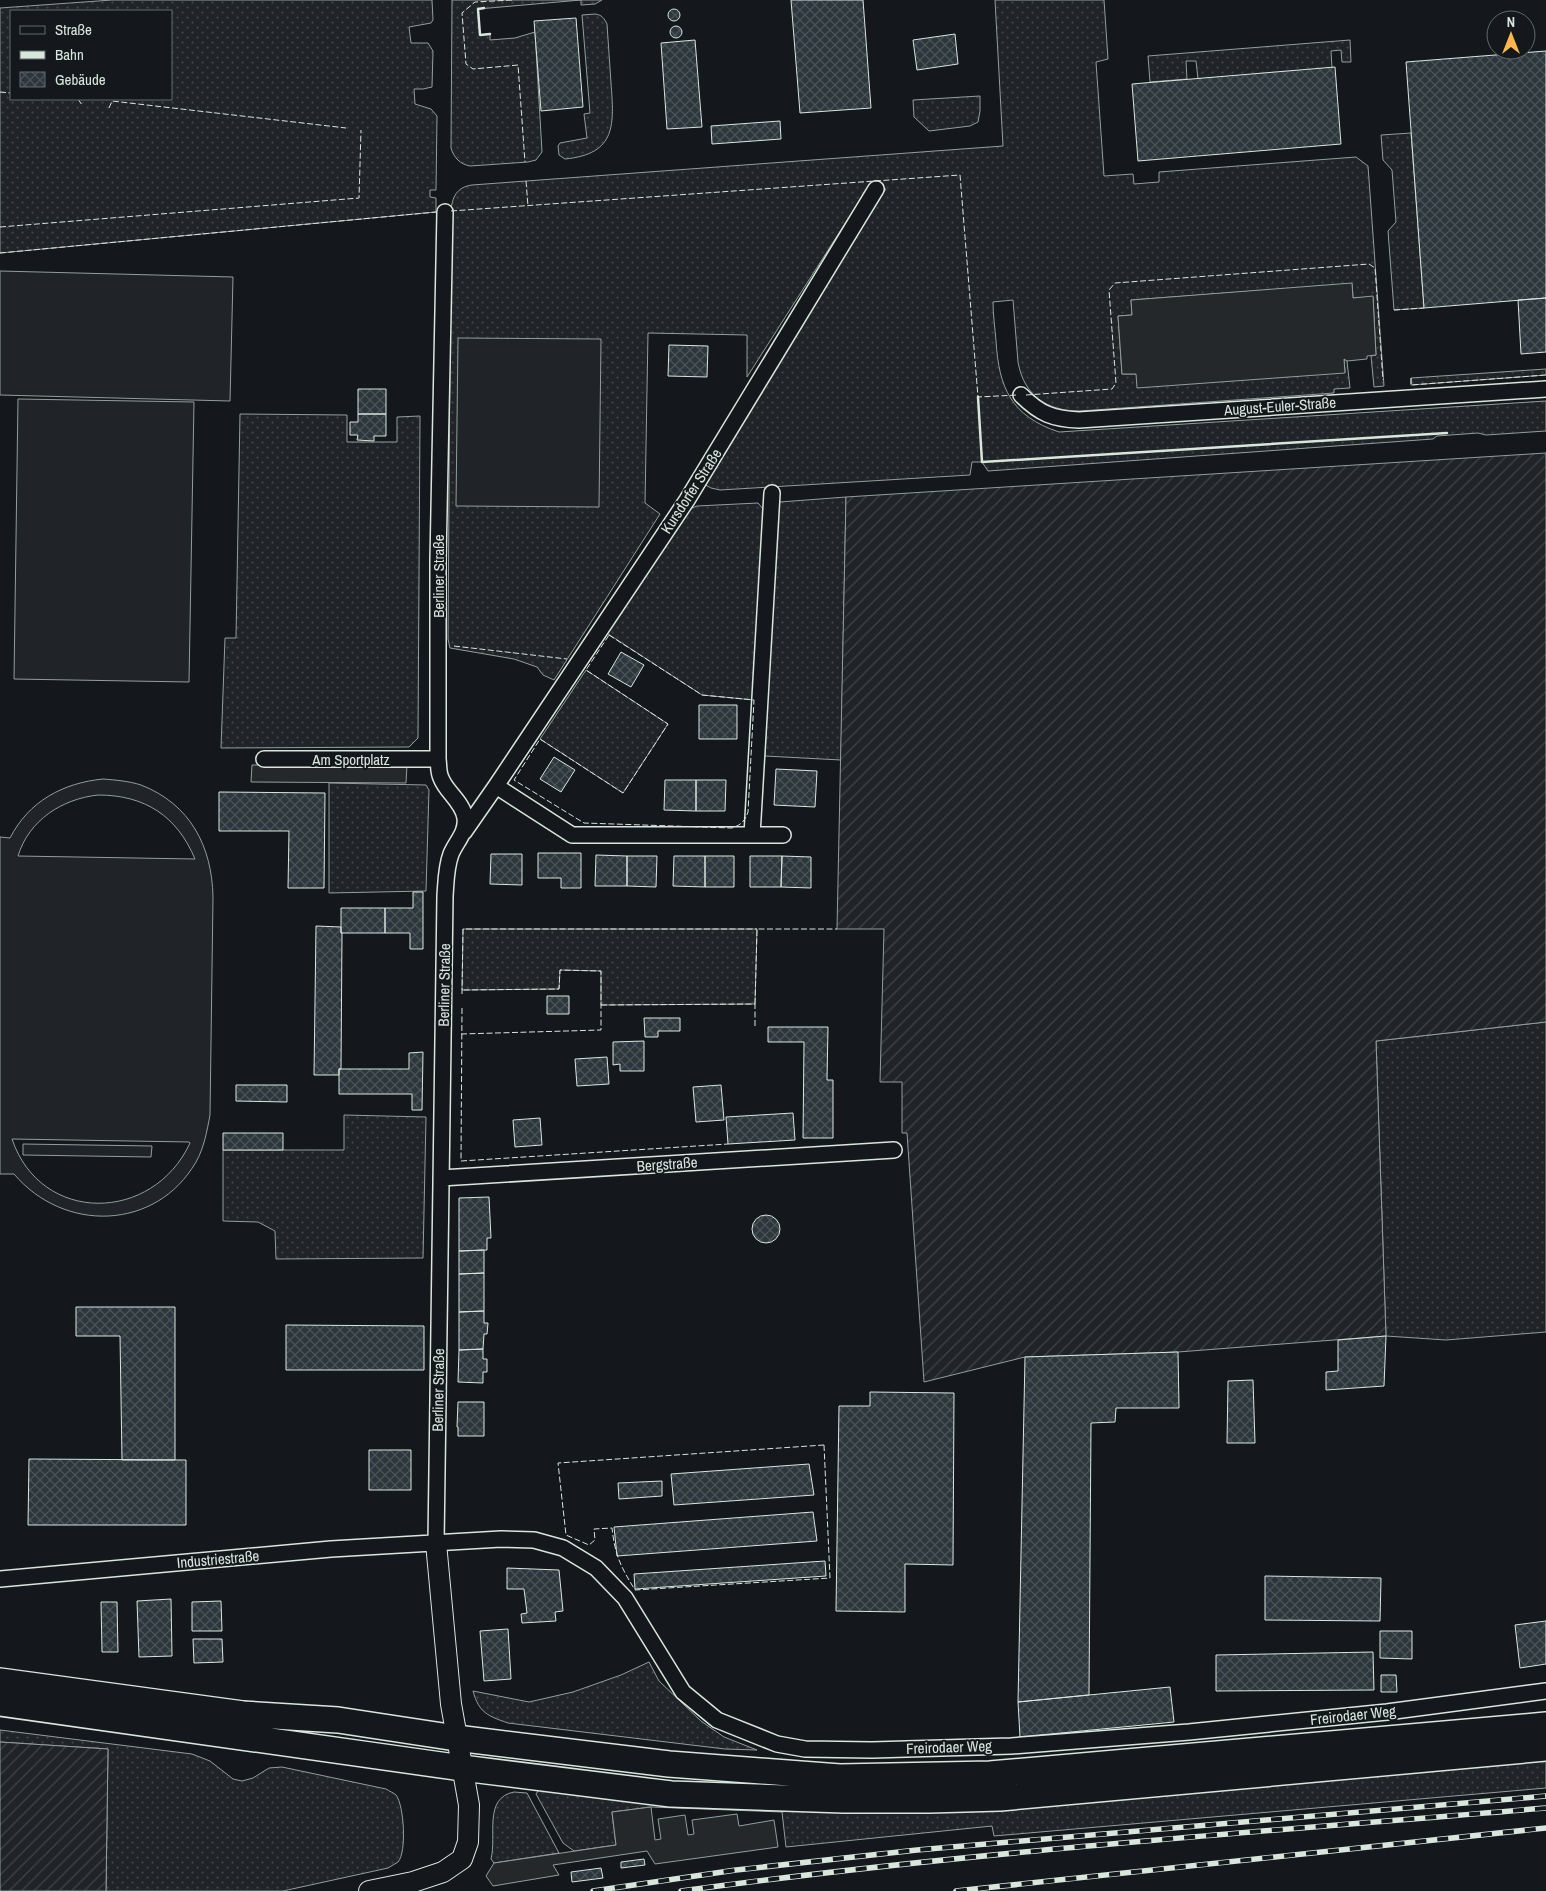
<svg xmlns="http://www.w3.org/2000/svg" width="1546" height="1891" viewBox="0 0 1546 1891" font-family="'Archivo Narrow',sans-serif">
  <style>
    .grass { fill: url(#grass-dots); stroke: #939e99; fill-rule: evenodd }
    .garden { fill: url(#garden-furrows); stroke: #939e99 }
    .pitch { fill: #202428; stroke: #939e99; fill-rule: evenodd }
    .parking { fill: #24282b; stroke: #939e99 }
    .building { fill: url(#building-cross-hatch); stroke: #d8e6dc }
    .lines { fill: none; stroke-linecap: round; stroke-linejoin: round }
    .minor-casing { stroke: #d8e6dc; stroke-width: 18 }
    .tertiary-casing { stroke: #d8e6dc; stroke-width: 22 }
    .primary-casing { stroke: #d8e6dc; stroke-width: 28 }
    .minor { stroke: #14181c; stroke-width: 15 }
    .tertiary { stroke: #14181c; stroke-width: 20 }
    .primary { stroke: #14181c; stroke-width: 25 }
    .rail-casing { stroke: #d8e6dc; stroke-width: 5.5 }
    .rail { stroke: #14181c; stroke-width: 4; stroke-dasharray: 11; stroke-linecap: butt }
    .fence { stroke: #d8e6dc; stroke-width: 1; stroke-dasharray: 6 2.5; stroke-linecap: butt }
    .wall { stroke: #d8e6dc; stroke-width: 2.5 }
    .labels { text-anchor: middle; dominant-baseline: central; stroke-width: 4; stroke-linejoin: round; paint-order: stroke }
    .street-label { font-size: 15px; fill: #d8e6dc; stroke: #14181c }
  </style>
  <defs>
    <pattern id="grass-dots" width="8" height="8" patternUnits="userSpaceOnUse" patternTransform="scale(1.25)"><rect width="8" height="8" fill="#202428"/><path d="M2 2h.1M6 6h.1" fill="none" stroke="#404447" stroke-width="1.8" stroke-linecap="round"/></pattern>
    <pattern id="garden-furrows" width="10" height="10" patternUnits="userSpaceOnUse" patternTransform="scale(1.25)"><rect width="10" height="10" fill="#202428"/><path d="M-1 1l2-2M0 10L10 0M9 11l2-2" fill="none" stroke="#404447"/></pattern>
    <pattern id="building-cross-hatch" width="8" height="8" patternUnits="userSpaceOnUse" patternTransform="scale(1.25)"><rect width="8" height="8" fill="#2c363c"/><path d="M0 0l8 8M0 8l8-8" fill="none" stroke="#4a5358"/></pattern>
  </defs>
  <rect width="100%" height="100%" fill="#14181c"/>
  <!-- grass -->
  <path class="grass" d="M 112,0 L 432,0 L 433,20 L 431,23 L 409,27 L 411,43 L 428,43 L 433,51 L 432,87 L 423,89 L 414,89 L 415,104 L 431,109 L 437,116 L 436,190 L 430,190 L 430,197 L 436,198 L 436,212 L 0,253 L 0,8 ZM 11,11 L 171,11 L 171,99 L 11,99 Z
    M 452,0 L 602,0 L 595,4 L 581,5 L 581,0 L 478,9 L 480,35 L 490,34 L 490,40 L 515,38 L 535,32 L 542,152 L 536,160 L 528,162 L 470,166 C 460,164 454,158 451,148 Z
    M 995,0 L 1104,0 L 1108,59 L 1096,62 L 1104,176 L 1133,174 L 1134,184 L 1159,182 L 1159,172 L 1356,157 L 1368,166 L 1384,386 L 1374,387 L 1371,356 L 1376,355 L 1373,297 L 1353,298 L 1352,284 L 1131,300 L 1132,315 L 1118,316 L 1122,374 L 1345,372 L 1344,359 L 1347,361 L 1350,388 L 1334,389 L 1334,393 L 1080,411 C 1047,411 1024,396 1018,362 L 1013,300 L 993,302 C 993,315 995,328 996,341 C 999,388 1011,416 1059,432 L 1546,401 L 1546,431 L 1486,435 L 1478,433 L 1437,436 L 1433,439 L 988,471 L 982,462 L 972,462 L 970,475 L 720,490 L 711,488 L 700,482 L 886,189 L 873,188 L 869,186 L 747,377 L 747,335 L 648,333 L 645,503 L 660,514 L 554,680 L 543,675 L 537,667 L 514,659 L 450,648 L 448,639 L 451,211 C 452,197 457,187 472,185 L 1003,146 Z
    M 595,14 C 602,15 604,18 607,24 C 608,44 610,63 611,83 C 614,124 617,154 565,159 L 559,155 L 558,146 L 560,143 L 587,138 L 584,114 L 590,113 L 582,15 Z
    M 1350,40 L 1351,62 L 1342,62 L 1341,50 L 1331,51 L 1332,68 L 1198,79 L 1196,61 L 1186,61 L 1187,79 L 1150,82 L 1148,56 Z
    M 980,96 L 980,111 L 978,122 L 970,126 L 929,131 L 914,117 L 913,100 Z
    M 1411,133 L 1424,308 L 1394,310 L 1388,231 L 1396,222 L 1392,170 L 1383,160 L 1381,135 Z
    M 1546,369 L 1546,375 L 1411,385 L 1411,378 Z
    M 240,414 L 347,415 L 347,442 L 397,442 L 397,417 L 420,416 L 418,738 L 409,747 L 221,748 L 225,638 L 236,638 Z
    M 846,497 L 841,760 L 765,756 L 777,509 L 780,502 Z
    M 758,503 L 763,509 L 754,700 L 702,695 L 605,632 L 685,511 L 697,506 Z
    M 586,670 L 668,724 L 623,793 L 540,739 Z
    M 329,783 L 426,785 L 429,790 L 426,891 L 329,893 Z
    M 463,929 L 757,929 L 755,1004 L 601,1005 L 601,971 L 560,970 L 559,989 L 462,990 Z
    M 1546,1022 L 1546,1332 L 1446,1340 L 1386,1336 L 1376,1041 Z
    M 344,1115 L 426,1117 L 423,1258 L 276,1259 L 275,1231 L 258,1222 L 223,1221 L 223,1150 L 344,1150 Z
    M 649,1662 L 659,1681 L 701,1721 L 724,1737 L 757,1750 L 725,1749 L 508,1723 C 488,1716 479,1713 473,1691 L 529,1702 L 573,1692 L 621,1675 Z
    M 0,1730 L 192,1754 L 210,1761 L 233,1779 L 242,1781 L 253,1778 L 269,1768 L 282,1767 L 386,1789 C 389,1791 394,1793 396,1795 C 404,1805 407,1852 398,1862 C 395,1864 391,1866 388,1868 L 283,1891 L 106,1891 L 108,1749 L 0,1742 Z
    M 1546,1757 L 1546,1788 L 994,1836 L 992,1826 L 786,1847 L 782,1812 L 651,1807 L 612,1812 L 616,1845 L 574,1851 L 563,1843 L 536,1794 L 538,1791 L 536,1790 L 537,1786 L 629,1798 Z
    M 514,1792 L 527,1793 L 559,1853 L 494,1863 L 491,1859 C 497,1836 483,1798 514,1792 Z"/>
  <!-- garden -->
  <path class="garden" d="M 1546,453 L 1546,1022 L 1376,1041 L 1386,1336 L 1178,1352 L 1025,1357 L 924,1382 L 907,1133 L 902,1133 L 902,1082 L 880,1082 L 884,929 L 837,929 L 846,497 Z
    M 0,1742 L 108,1749 L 106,1891 L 0,1891 Z"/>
  <!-- pitch -->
  <path class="pitch" d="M 0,271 L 233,277 L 230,401 L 0,395 Z
    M 458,338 L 601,339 L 599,507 L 456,506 Z
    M 18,399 L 194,402 L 189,682 L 14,679 Z
    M 103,779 C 115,780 129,781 141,785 C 190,804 212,846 213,897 L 210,1115 C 207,1131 204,1148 196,1162 C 156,1231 64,1233 14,1174 L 0,1174 L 0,837 L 10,838 C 29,801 63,783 103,779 ZM 98,795 C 145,795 177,816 195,859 L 18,856 C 29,820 62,799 98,795 ZM 12,1139 L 189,1142 L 190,1143 C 153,1223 41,1225 12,1139 Z
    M 23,1144 L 152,1146 L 151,1157 L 23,1155 Z"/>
  <!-- parking -->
  <path class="parking" d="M 1352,283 L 1353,298 L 1373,296 L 1376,355 L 1367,356 L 1367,359 L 1347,361 L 1344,359 L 1345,373 L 1137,388 L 1136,374 L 1122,374 L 1118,316 L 1132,315 L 1131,300 Z
    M 252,765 L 407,765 L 406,783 L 251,782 Z
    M 651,1807 L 655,1840 L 661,1839 L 658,1819 L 685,1815 L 688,1835 L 694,1834 L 692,1820 L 737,1814 L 739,1826 L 774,1820 L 778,1847 L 655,1864 L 647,1851 L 553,1865 L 559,1875 L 493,1886 L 486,1876 L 494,1863 L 616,1845 L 612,1812 Z"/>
  <!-- building -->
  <path class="building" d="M 791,0 L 863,0 L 871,108 L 800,113 Z
    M668 15a6 6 0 1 1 12 0a6 6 0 1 1-12 0Z
    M 576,18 L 583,107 L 541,111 L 534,21 Z
    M670 32a6 6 0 1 1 12 0a6 6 0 1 1-12 0Z
    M 955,34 L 958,64 L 917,70 L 913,40 Z
    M 695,40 L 702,127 L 667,129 L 661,43 Z
    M 1546,51 L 1546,298 L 1424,308 L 1406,62 Z
    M 1335,67 L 1341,144 L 1138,161 L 1132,84 Z
    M 780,121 L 781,139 L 712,144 L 711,126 Z
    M 1546,298 L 1546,352 L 1521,354 L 1518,300 Z
    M 669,345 L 708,346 L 707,377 L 668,376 Z
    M 358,389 L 386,389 L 386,414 L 358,414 Z
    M 358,414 L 386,414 L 386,436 L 374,436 L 374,441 L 357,440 L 358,435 L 350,435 L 350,422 L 358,422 Z
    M 621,652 L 644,665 L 631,687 L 608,674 Z
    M 699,705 L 737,705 L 737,739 L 699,739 Z
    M 554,757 L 575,770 L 561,792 L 540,779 Z
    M 776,769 L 817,771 L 815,807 L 774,805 Z
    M 665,780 L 696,780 L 696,811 L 664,810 Z
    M 696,780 L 726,780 L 725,811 L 696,811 Z
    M 219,792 L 325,793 L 324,888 L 288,888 L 289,831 L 219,831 Z
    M 538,853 L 581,853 L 581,888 L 561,888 L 561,878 L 538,878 Z
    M 491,854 L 522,854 L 522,885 L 490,884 Z
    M 596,855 L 627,856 L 627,886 L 595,886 Z
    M 627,856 L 657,856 L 656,887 L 627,886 Z
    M 674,856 L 705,856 L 705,887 L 673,886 Z
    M 705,856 L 734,856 L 734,887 L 705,887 Z
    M 750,856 L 782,856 L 781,887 L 750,887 Z
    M 782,856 L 811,857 L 811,888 L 781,887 Z
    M 413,892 L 423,892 L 423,949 L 410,949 L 410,933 L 385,933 L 385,908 L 413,908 Z
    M 341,908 L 385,908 L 385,933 L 341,933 Z
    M 316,926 L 341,927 L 341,933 L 342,933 L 341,1069 L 339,1069 L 339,1075 L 314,1075 Z
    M 547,996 L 569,996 L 569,1014 L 547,1014 Z
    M 644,1018 L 680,1018 L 680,1031 L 658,1031 L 658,1037 L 645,1037 Z
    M 768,1027 L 828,1027 L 827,1080 L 833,1080 L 833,1138 L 803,1138 L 804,1042 L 768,1042 Z
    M 644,1041 L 644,1071 L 620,1071 L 620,1064 L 613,1065 L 613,1042 Z
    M 423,1052 L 422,1110 L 412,1110 L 412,1094 L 339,1094 L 339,1069 L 409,1069 L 409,1053 Z
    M 607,1057 L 609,1084 L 577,1086 L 575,1059 Z
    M 236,1085 L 287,1085 L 287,1102 L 236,1101 Z
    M 721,1085 L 724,1120 L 696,1122 L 693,1087 Z
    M 793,1113 L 795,1140 L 728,1144 L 726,1117 Z
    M 540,1118 L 542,1145 L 515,1147 L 513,1120 Z
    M 223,1133 L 283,1133 L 283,1150 L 223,1150 Z
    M 489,1197 L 491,1238 L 487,1238 L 487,1250 L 459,1251 L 459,1198 Z
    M752 1229a14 14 0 1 1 28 0a14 14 0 1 1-28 0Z
    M 484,1250 L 484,1273 L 459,1274 L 459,1251 Z
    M 484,1273 L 484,1311 L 459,1312 L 459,1274 Z
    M 76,1307 L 175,1307 L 175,1460 L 122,1460 L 120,1336 L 76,1336 Z
    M 484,1311 L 484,1323 L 488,1323 L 487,1334 L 484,1334 L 483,1349 L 459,1350 L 459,1312 Z
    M 286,1325 L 424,1326 L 424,1370 L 286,1370 Z
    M 1386,1336 L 1384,1386 L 1326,1390 L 1326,1372 L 1338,1371 L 1338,1340 Z
    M 483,1349 L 483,1359 L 487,1359 L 487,1372 L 483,1372 L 483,1383 L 458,1382 L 459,1350 Z
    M 1178,1352 L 1179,1408 L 1116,1408 L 1115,1422 L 1091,1423 L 1089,1695 L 1018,1702 L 1025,1357 Z
    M 1253,1380 L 1255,1443 L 1227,1443 L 1228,1381 Z
    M 870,1392 L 954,1393 L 953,1565 L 905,1564 L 905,1612 L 836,1611 L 839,1406 L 870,1406 Z
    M 458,1402 L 484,1402 L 484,1436 L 458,1436 L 458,1427 L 457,1427 Z
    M 369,1450 L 411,1450 L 411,1490 L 369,1490 Z
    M 29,1459 L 186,1460 L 186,1525 L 28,1525 Z
    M 809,1464 L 814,1495 L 674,1505 L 671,1474 Z
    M 662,1481 L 662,1496 L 619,1499 L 618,1483 Z
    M 813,1512 L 817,1541 L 617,1556 L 614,1527 Z
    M 825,1561 L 826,1576 L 635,1589 L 634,1574 Z
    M 507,1568 L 559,1570 L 563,1611 L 555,1612 L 556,1621 L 522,1623 L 521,1614 L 527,1613 L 524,1589 L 507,1589 Z
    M 1265,1576 L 1381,1578 L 1380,1621 L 1265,1620 Z
    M 171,1599 L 172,1656 L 139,1657 L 137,1601 Z
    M 221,1601 L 222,1631 L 192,1631 L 192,1602 Z
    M 101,1602 L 117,1602 L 118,1652 L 102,1652 Z
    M 1546,1621 L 1546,1664 L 1520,1668 L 1515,1625 Z
    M 508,1629 L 511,1679 L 484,1681 L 480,1631 Z
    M 1380,1631 L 1412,1631 L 1412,1659 L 1380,1658 Z
    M 193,1639 L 222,1639 L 223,1662 L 194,1663 Z
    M 1373,1652 L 1374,1690 L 1216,1691 L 1216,1655 Z
    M 1381,1675 L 1396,1675 L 1397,1692 L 1381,1692 Z
    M 1170,1687 L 1174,1722 L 1020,1737 L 1018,1702 Z
    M 644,1859 L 645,1865 L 621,1868 L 621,1862 Z
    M 601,1868 L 603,1878 L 572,1882 L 571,1872 Z"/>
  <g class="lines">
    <defs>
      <path id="minor" d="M 1021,395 C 1040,414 1053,419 1079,420 L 1546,389
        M 264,759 L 438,759
        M 496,786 L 572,835 L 783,835
        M 464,832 L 496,786 L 687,500 L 876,189
        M 752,835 L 772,493
        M 441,1178 L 894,1150
        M 436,1543 L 445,896 C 446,882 446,867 451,854 C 456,842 467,832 465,818 C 463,802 446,792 441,778 C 438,772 439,765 438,759 L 438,560 L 445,212
        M 0,1579 L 331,1549 L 501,1539 L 534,1540 L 563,1548 L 596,1568 L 625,1598 L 683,1692 L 717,1720 L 777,1744 L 805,1749 L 872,1750 L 1011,1746 L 1189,1732 L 1387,1712 L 1546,1691"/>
      <path id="tertiary" d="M 369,1891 L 413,1882 L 443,1872 L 462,1859 L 468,1842 L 469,1805 L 451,1704 L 436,1543"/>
      <path id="primary" d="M 0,1681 L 243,1714 L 338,1720 L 456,1738 L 669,1764 L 840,1777 L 990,1774 L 1546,1725
        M 0,1703 L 462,1768 L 671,1794 L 844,1800 L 929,1800 L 1000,1798 L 1546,1748"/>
    </defs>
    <!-- minor casing -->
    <use href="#minor" class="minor-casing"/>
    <!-- tertiary casing -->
    <use href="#tertiary" class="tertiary-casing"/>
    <!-- primary casing -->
    <use href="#primary" class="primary-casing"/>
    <!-- minor -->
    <use href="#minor" class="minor"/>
    <!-- tertiary -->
    <use href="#tertiary" class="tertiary"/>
    <!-- primary -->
    <use href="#primary" class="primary"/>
    <defs>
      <path id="rail" d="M 593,1891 L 736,1870 L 917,1850 L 1546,1796
        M 681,1891 C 968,1852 1257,1832 1546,1808
        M 956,1891 L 1546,1828"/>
    </defs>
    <!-- rail casing -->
    <use href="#rail" class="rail-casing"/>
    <!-- rail -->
    <use href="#rail" class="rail"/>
    <!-- fence -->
    <path class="fence" d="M 512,0 L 475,2 L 462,13 L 466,64 L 473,69 L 518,65 L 525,162
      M 0,92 L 11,93
      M 78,99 L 82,105
      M 109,108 L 112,101 L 346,128
      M 526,181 L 528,206
      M 451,211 L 960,175 L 978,397 L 1017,395
      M 0,227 L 359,198 L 361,130
      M 0,253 L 436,212
      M 1394,310 L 1424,308
      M 1411,378 L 1411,385 L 1546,375
      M 1026,395 L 1112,389 L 1116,383 L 1109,290 L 1115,283 L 1369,264 L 1375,268 L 1383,380
      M 609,635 L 702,695 L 754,700 L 748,812 C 745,821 741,825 732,828 L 584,823 L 514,780 L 540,739 L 623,793 L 668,724 L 586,670 Z
      M 454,646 L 567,659
      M 462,994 L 463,929 L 757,929
      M 755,1004 L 757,929 L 837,929
      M 601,1005 L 755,1004 L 755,1027
      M 462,1008 L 461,1161 L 728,1144
      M 461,1034 L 601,1030 L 601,971 L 560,970 L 559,989 L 462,990
      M 824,1445 L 830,1578 L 635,1590 C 621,1567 615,1556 612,1528 L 594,1529 L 595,1540 L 589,1545 L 566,1535 L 558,1463 Z"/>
    <!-- wall -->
    <path class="wall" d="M 484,8 L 478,9 L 480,35 L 490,34
      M 978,397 L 982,462 L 1447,433"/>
  </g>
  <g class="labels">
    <!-- street labels -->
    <g class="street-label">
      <text transform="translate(1280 406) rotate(-4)">August-Euler-Straße</text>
      <text transform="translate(691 491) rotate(-57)">Kursdorfer Straße</text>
      <text transform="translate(438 576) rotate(-90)">Berliner Straße</text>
      <text x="351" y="759">Am Sportplatz</text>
      <text transform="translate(444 985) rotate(-89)">Berliner Straße</text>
      <text transform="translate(667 1164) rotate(-4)">Bergstraße</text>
      <text transform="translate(438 1390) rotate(-89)">Berliner Straße</text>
      <text transform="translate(218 1559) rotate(-5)">Industriestraße</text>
      <text transform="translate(1353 1715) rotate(-6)">Freirodaer Weg</text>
      <text transform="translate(949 1747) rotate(-2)">Freirodaer Weg</text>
    </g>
  </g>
  <!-- legend -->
  <rect x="10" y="10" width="162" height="90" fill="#14181c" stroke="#626a69"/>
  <rect x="20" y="26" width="25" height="8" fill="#14181c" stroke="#626a69"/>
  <text x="55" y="35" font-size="15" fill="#d8e6dc">Straße</text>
  <rect x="20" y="51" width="25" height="8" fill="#d8e6dc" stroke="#626a69"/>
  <text x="55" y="60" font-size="15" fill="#d8e6dc">Bahn</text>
  <rect x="20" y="72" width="25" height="15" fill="url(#building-cross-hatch)" stroke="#626a69"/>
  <text x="55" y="85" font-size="15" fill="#d8e6dc">Gebäude</text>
  <!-- north arrow -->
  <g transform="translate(1511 35)"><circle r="24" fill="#14181c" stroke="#626a69"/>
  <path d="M0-4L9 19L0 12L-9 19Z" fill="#ffb74d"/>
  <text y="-8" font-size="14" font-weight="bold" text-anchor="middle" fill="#d8e6dc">N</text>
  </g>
</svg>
